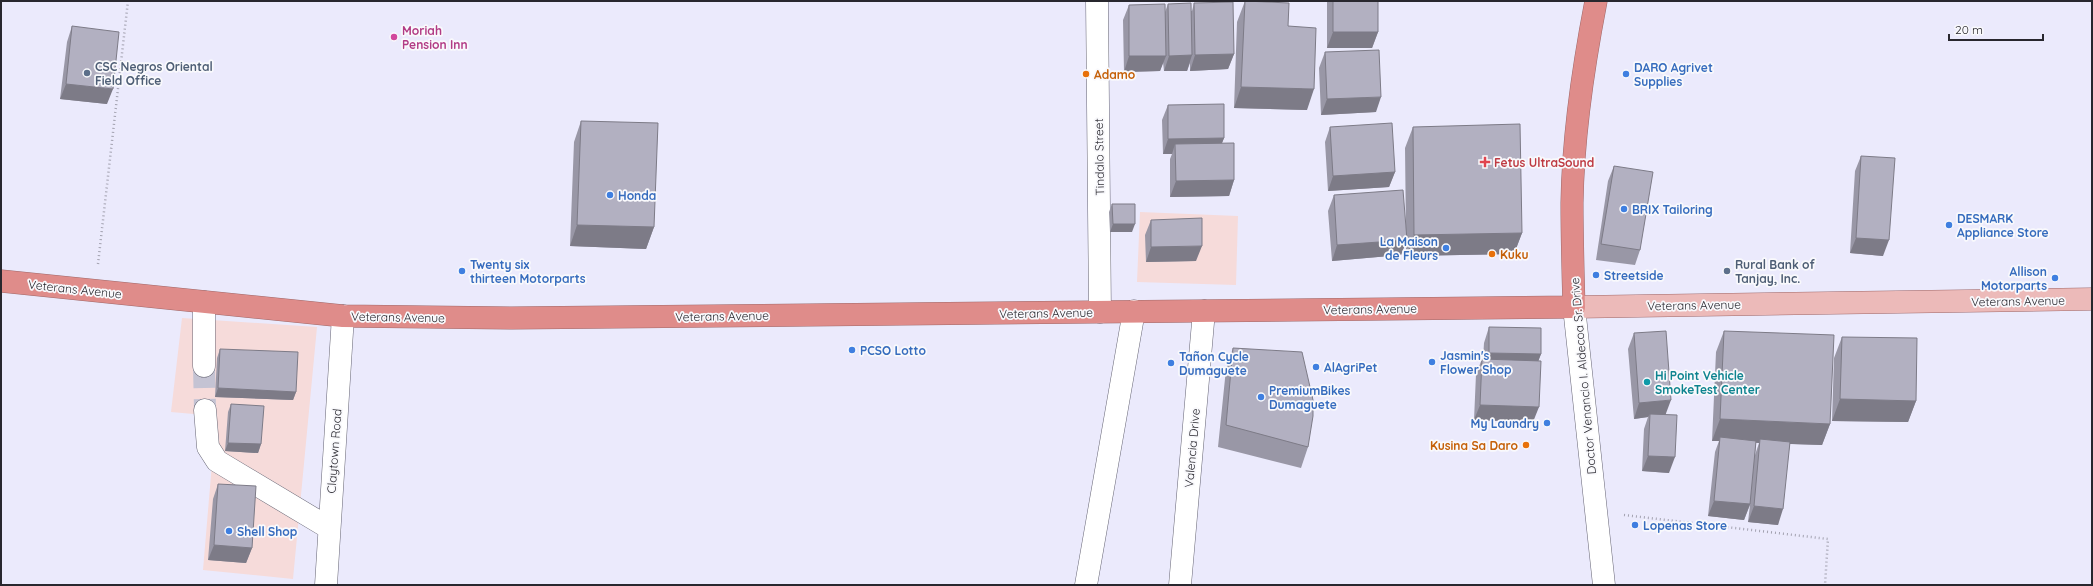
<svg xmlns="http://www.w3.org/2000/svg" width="2093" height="586" viewBox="0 0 2093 586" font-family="Quicksand,sans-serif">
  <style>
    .commercial { fill: #f6dbda }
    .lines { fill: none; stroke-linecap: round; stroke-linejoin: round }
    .minor-tunnel { stroke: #c4c3d3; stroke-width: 22; stroke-dasharray: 22 11; stroke-linecap: butt }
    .minor-casing { stroke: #656473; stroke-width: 23 }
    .major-casing { stroke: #9f696a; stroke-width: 23 }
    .highway-casing { stroke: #9f696a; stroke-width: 23 }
    .path { stroke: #a3a2b0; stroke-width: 2.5; stroke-dasharray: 1 3; stroke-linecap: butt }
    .minor { stroke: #fff; stroke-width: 22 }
    .major { stroke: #ecbab9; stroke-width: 22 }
    .highway { stroke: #df8c8a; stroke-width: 22 }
    .wall { fill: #9997a6; fill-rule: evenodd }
    .shaded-wall { fill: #7d7b87 }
    .building { fill: #b2b0c1; stroke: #7d7b87 }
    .hotel-dot { fill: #d1479c; stroke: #f9f9fc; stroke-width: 1.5 }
    .service-dot { fill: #5c6f8a; stroke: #f9f9fc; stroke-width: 1.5 }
    .food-dot { fill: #e8710a; stroke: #f9f9fc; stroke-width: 1.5 }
    .shop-dot { fill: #3f7fe0; stroke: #f9f9fc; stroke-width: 1.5 }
    .health-dot { fill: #e0444e; stroke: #f9f9fc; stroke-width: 1.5 }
    .culture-dot { fill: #0f9aa8; stroke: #f9f9fc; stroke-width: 1.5 }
    .labels { text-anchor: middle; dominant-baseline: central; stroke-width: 3.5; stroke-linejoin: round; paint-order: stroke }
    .hotel-label { font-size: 12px; font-weight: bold; fill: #b23c85; stroke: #f9f9fc; text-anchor: start }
    .service-label { font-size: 12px; font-weight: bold; fill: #4e5e75; stroke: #f9f9fc; text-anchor: start }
    .shop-label { font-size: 12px; font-weight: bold; fill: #366cbe; stroke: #f9f9fc; text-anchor: start }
    .food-label { font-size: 12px; font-weight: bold; fill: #c56008; stroke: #f9f9fc; text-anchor: start }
    .street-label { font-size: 12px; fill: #28272e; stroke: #f9f9fc }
    .health-label { font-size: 12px; font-weight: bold; fill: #be3a42; stroke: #f9f9fc; text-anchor: start }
    .culture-label { font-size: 12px; font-weight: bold; fill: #0d838f; stroke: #f9f9fc; text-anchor: start }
  </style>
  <rect width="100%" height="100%" fill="#ebeafc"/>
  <!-- commercial -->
  <path class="commercial" d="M 1140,212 L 1238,216 L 1236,285 L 1137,282 Z
    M 182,318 L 317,327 L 293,579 L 203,570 L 216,416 L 171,412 Z"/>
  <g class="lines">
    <!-- minor-tunnel -->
    <path class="minor-tunnel" d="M 204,366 L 205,410"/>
    <defs>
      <path id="minor" d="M 1097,1 L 1100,312
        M 1574,307 L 1604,585
        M 204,366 L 204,302
        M 205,410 L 208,447 L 217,461 L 329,528
        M 326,585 L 343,316
        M 1086,585 L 1134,311
        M 1180,585 L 1204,311"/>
      <path id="major" d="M 1574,307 L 2092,299"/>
      <path id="highway" d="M 1,281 L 343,316 L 512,318 L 1574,307 C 1573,272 1572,238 1572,203 C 1573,135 1583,68 1596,1"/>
    </defs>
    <!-- minor casing -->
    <use href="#minor" class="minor-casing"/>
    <!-- major casing -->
    <use href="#major" class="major-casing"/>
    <!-- highway casing -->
    <use href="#highway" class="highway-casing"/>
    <!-- path -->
    <path class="path" d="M 98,264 L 128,1
      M 1624,515 L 1828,539 L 1825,585"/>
    <!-- minor -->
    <use href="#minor" class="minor"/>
    <!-- major -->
    <use href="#major" class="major"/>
    <!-- highway -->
    <use href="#highway" class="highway"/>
  </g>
  <!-- wall -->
  <path class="wall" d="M 1245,1 L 1288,26 L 1307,110 L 1234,108 L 1237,22 Z
    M 1327,1 L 1378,1 L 1378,32 L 1372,48 L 1327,48 Z
    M 1194,3 L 1234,54 L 1228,69 L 1190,71 L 1190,63 L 1187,71 L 1164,71 L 1163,62 L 1160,71 L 1124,72 L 1123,20 L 1129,5 L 1165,12 L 1168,4 L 1192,11 Z
    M 72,26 L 107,104 L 60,99 L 67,42 Z
    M 1325,52 L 1376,112 L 1321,115 L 1319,68 Z
    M 1168,105 L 1224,138 L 1222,143 L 1234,180 L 1229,196 L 1170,197 L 1170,159 L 1172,154 L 1163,154 L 1162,120 Z
    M 581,121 L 654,227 L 646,249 L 570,246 L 574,142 Z
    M 1330,127 L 1395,172 L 1389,187 L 1328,191 L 1325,142 Z
    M 1413,127 L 1522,233 L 1514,254 L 1406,256 L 1406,241 L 1401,255 L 1332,261 L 1328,211 L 1334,195 L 1406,233 L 1405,148 Z
    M 1861,156 L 1883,256 L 1850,253 L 1855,171 Z
    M 1614,166 L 1640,250 L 1635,265 L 1596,260 L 1608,181 Z
    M 1112,204 L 1132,232 L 1110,232 L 1109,212 Z
    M 1151,220 L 1196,261 L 1146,262 L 1145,235 Z
    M 1489,327 L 1541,354 L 1538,361 L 1533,422 L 1474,420 L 1476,374 L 1482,359 L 1483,359 L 1484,343 Z
    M 1724,331 L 1830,424 L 1822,445 L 1790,444 L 1778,525 L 1748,522 L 1750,505 L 1744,520 L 1708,516 L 1715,452 L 1719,441 L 1712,441 L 1716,352 ZM 1756,442 L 1759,443 L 1755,455 Z
    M 1634,333 L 1666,414 L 1669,473 L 1642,471 L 1644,429 L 1648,417 L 1634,419 L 1628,349 Z
    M 1842,337 L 1916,401 L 1908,422 L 1832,421 L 1834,358 Z
    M 1233,348 L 1308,447 L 1301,468 L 1218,447 L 1226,369 Z
    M 220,349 L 296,392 L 293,400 L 215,397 L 217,358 Z
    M 231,404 L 261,444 L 258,453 L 225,451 L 228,412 Z
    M 218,484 L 252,548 L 246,563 L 208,560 L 213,499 Z"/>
  <!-- shaded-wall -->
  <path class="shaded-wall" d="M 1333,32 L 1378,32 L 1372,48 L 1327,48 Z
    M 1234,54 L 1228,69 L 1190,71 L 1195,55 Z
    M 1192,55 L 1187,71 L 1164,71 L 1169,56 Z
    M 1129,56 L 1166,56 L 1160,71 L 1124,72 Z
    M 66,84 L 113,89 L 107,104 L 60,99 Z
    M 1241,87 L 1314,89 L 1307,110 L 1234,108 Z
    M 1381,97 L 1376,112 L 1321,115 L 1327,99 Z
    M 1224,138 L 1218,153 L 1175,144 L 1172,154 L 1163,154 L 1168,139 Z
    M 1395,172 L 1389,187 L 1328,191 L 1333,176 Z
    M 1234,180 L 1229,196 L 1170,197 L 1176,181 Z
    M 1113,224 L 1135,224 L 1132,232 L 1110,232 Z
    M 577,225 L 654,227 L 646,249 L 570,246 Z
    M 1522,233 L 1514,254 L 1406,256 L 1414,235 Z
    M 1856,238 L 1889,240 L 1883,256 L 1850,253 Z
    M 1407,240 L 1401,255 L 1332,261 L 1337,245 Z
    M 1202,246 L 1196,261 L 1146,262 L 1151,247 Z
    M 1489,353 L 1541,354 L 1535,370 L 1483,369 Z
    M 218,388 L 296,392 L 293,400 L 215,397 Z
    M 1840,399 L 1916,401 L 1908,422 L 1832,421 Z
    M 1671,400 L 1665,416 L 1650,414 L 1648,417 L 1634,419 L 1639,403 Z
    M 1480,405 L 1539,407 L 1533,422 L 1474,420 Z
    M 1720,419 L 1830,424 L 1822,445 L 1760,443 L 1760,439 L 1759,443 L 1720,441 L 1720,437 L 1719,441 L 1712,441 Z
    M 228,443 L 261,444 L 258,453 L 225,451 Z
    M 1648,456 L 1675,457 L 1669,473 L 1642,471 Z
    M 1714,501 L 1750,504 L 1744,520 L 1708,516 Z
    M 1754,506 L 1783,509 L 1778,525 L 1748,522 Z
    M 214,545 L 252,548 L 246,563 L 208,560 Z"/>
  <!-- building -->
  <path class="building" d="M 1245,1 L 1289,3 L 1288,26 L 1316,28 L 1314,89 L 1241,87 Z
    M 1333,1 L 1378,1 L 1378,32 L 1333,32 Z
    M 1233,2 L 1234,54 L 1195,55 L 1194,3 Z
    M 1191,3 L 1192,55 L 1169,56 L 1168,4 Z
    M 1165,4 L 1166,56 L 1129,56 L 1129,5 Z
    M 72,26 L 119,32 L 113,89 L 66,84 Z
    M 1379,50 L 1381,97 L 1327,99 L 1325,52 Z
    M 1224,104 L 1224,138 L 1168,139 L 1168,105 Z
    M 581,121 L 658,123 L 654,227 L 577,225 Z
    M 1392,123 L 1395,172 L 1333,176 L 1330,127 Z
    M 1520,124 L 1522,233 L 1414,235 L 1413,127 Z
    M 1234,143 L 1234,180 L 1176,181 L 1175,144 Z
    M 1861,156 L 1895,158 L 1889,240 L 1856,238 Z
    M 1614,166 L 1653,172 L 1640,250 L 1601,244 Z
    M 1403,190 L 1407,240 L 1337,245 L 1334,195 Z
    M 1112,204 L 1135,204 L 1135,224 L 1113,224 Z
    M 1202,218 L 1202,246 L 1151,247 L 1151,220 Z
    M 1489,327 L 1541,328 L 1541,354 L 1489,353 Z
    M 1666,331 L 1671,400 L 1639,403 L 1634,333 Z
    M 1724,331 L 1834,335 L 1830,424 L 1720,419 Z
    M 1842,337 L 1917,338 L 1916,401 L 1840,399 Z
    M 1233,348 L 1302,352 L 1313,400 L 1313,416 L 1308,447 L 1226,425 Z
    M 220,349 L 298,352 L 296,392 L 218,388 Z
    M 1482,359 L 1541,361 L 1539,407 L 1480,405 Z
    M 231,404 L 264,406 L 261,444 L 228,443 Z
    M 1650,414 L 1677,415 L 1675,457 L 1648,456 Z
    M 1720,437 L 1756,441 L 1750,504 L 1714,501 Z
    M 1760,439 L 1790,442 L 1783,509 L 1754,506 Z
    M 218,484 L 256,486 L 252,548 L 214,545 Z"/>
  <!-- markers -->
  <circle class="hotel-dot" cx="394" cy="37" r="4"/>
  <g class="service-dot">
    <circle cx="87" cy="73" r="4"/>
    <circle cx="1727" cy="271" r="4"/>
  </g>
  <g class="food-dot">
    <circle cx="1086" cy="74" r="4"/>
    <circle cx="1492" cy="254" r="4"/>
    <circle cx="1526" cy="445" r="4"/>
  </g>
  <g class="shop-dot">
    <circle cx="1626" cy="74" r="4"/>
    <circle cx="610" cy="195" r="4"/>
    <circle cx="1624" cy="209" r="4"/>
    <circle cx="1949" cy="225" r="4"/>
    <circle cx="1446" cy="248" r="4"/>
    <circle cx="462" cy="271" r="4"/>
    <circle cx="1596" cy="275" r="4"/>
    <circle cx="2055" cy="278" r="4"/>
    <circle cx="852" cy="350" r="4"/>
    <circle cx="1432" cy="362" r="4"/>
    <circle cx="1171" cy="363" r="4"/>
    <circle cx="1316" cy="367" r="4"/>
    <circle cx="1261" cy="397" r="4"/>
    <circle cx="1547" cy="423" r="4"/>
    <circle cx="1635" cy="525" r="4"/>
    <circle cx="229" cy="531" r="4"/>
  </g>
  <path class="health-dot" d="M1483 156h4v4h4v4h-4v4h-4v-4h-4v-4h4z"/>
  <circle class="culture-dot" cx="1647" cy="382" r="4"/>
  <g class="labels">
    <!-- hotel labels -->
    <g class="hotel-label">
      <text x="402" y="30">Moriah<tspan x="402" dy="14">Pension Inn</tspan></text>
    </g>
    <!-- service labels -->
    <g class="service-label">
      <text x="95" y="66">CSC Negros Oriental<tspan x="95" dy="14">Field Office</tspan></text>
      <text x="1735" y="264">Rural Bank of<tspan x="1735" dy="14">Tanjay, Inc.</tspan></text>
    </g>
    <!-- shop labels -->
    <g class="shop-label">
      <text x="1634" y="67">DARO Agrivet<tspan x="1634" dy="14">Supplies</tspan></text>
      <text x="618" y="195">Honda</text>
      <text x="1632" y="209">BRIX Tailoring</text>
      <text x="1957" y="218">DESMARK<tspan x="1957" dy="14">Appliance Store</tspan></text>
      <text x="1438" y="241" text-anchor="end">La Maison<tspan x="1438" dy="14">de Fleurs</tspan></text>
      <text x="470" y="264">Twenty six<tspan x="470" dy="14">thirteen Motorparts</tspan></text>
      <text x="2047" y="271" text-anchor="end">Allison<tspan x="2047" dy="14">Motorparts</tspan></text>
      <text x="1604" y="275">Streetside</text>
      <text x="860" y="350">PCSO Lotto</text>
      <text x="1440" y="355">Jasmin's<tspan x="1440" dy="14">Flower Shop</tspan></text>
      <text x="1179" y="356">Tañon Cycle<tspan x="1179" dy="14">Dumaguete</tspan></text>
      <text x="1324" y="367">AlAgriPet</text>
      <text x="1269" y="390">PremiumBikes<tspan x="1269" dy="14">Dumaguete</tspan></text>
      <text x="1539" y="423" text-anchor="end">My Laundry</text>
      <text x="1643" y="525">Lopenas Store</text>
      <text x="237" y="531">Shell Shop</text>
    </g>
    <!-- food labels -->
    <g class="food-label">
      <text x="1094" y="74">Adamo</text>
      <text x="1500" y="254">Kuku</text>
      <text x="1518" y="445" text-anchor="end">Kusina Sa Daro</text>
    </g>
    <!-- street labels -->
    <g class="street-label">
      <text transform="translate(1099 157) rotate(-91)">Tindalo Street</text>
      <text transform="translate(75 289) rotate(6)">Veterans Avenue</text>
      <text transform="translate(2018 301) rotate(-1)">Veterans Avenue</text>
      <text transform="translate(1694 305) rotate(-1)">Veterans Avenue</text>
      <text transform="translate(1370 309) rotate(-1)">Veterans Avenue</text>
      <text transform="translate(1046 313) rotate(-1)">Veterans Avenue</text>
      <text transform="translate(722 316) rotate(-1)">Veterans Avenue</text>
      <text transform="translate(398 317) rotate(1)">Veterans Avenue</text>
      <text transform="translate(1583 376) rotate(-95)">Doctor Venancio I. Aldecoa Sr. Drive</text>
      <text transform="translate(1192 448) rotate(-85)">Valencia Drive</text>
      <text transform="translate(334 451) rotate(-86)">Claytown Road</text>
    </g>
    <!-- health labels -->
    <g class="health-label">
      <text x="1494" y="162">Fetus UltraSound</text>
    </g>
    <!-- culture labels -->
    <g class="culture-label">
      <text x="1655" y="375">Hi Point Vehicle<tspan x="1655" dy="14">SmokeTest Center</tspan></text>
    </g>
  </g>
  <!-- border -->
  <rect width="2093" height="586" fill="none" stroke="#28272e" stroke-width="4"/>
  <!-- scale -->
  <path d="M1949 34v6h94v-6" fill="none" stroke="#28272e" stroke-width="2"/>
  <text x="1955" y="34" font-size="12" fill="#28272e" stroke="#f9f9fc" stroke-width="3" paint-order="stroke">20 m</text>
</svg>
